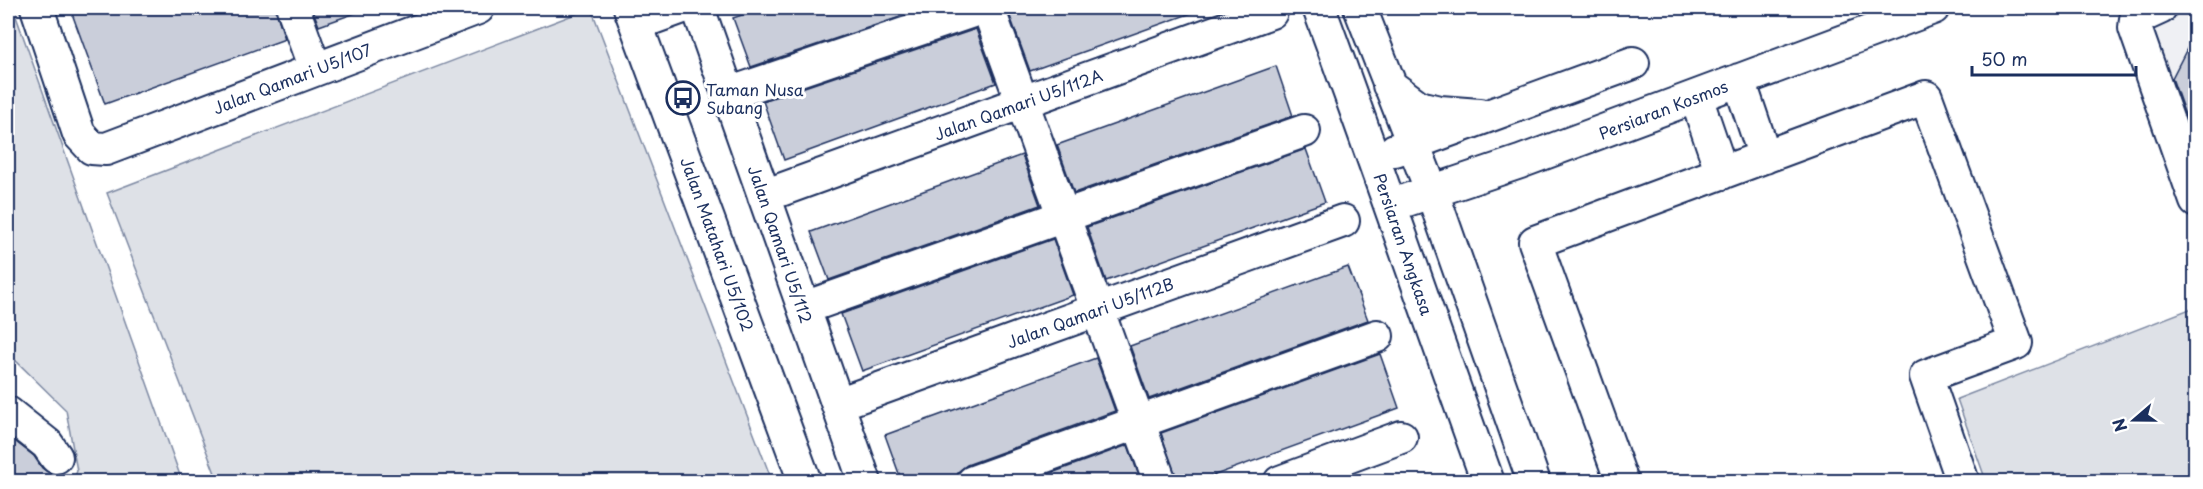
<svg xmlns="http://www.w3.org/2000/svg" width="2203" height="489" viewBox="0 0 2203 489" font-family="'Playpen Sans',sans-serif">
  <style>
    .built { fill: #eff0f4 }
    .green { fill: #dee1e7; stroke: #7c88a2; stroke-width: 1.5 }
    .building { fill: #caceda; stroke: #1b2f5e; stroke-width: 1.5 }
    .lines { fill: none; stroke-linecap: round; stroke-linejoin: round }
    .minor-casing { stroke: #1b2f5e; stroke-width: 36 }
    .minor { stroke: #fff; stroke-width: 32 }
    .labels { text-anchor: middle; dominant-baseline: central; stroke-width: 6; stroke-linejoin: round; paint-order: stroke }
    .street-label { font-size: 16px; fill: #1b2f5e; stroke: #fff }
    .poi-label { font-size: 16px; fill: #1b2f5e; stroke: #fff; text-anchor: start }
  </style>
  <rect width="100%" height="100%" fill="#fff"/>
  <filter id="ink" filterUnits="userSpaceOnUse"><feTurbulence type="fractalNoise" baseFrequency=".0167" numOctaves="2"/><feDisplacementMap in="SourceGraphic" scale="12" xChannelSelector="R" yChannelSelector="G"/><feConvolveMatrix kernelMatrix="1 2 1 2 8 2 1 2 1" color-interpolation-filters="sRGB"/></filter>
  <g filter="url(#ink)">
    <!-- built -->
    <path class="built" d="M 2193,8 L 2195,8 L 2195,176 L 2143,26 Z"/>
    <!-- green -->
    <path class="green" d="M 8,8 L 13,8 L 182,481 L 73,481 L 77,471 L 66,410 L 13,358 L 8,360 Z
      M 591,8 L 771,478 L 761,482 L 218,481 L 107,193 Z
      M 2195,307 L 2195,481 L 1986,481 L 1957,399 Z"/>
    <!-- building -->
    <path class="building" d="M 70,8 L 275,8 L 285,39 L 105,104 Z
      M 312,8 L 364,8 L 364,10 L 319,26 Z
      M 762,8 L 927,8 L 751,67 L 733,18 Z
      M 1007,8 L 1200,8 L 1200,10 L 1030,71 Z
      M 976,29 L 996,83 L 784,160 L 763,101 Z
      M 2196,31 L 2196,143 L 2195,143 L 2172,78 Z
      M 1276,66 L 1293,116 L 1074,193 L 1057,145 Z
      M 1306,149 L 1325,202 L 1106,281 L 1087,227 Z
      M 1022,155 L 1040,205 L 829,280 L 811,232 Z
      M 1053,239 L 1073,295 L 862,371 L 841,314 Z
      M 1348,267 L 1368,320 L 1149,399 L 1130,346 Z
      M 1380,354 L 1399,408 L 1196,482 L 1177,482 L 1161,433 Z
      M 1096,358 L 1115,411 L 967,465 L 959,471 L 955,482 L 902,482 L 885,435 Z
      M 8,436 L 34,456 L 42,468 L 51,474 L 47,482 L 8,482 Z
      M 1128,445 L 1141,482 L 1027,482 Z"/>
    <g class="lines">
      <defs>
        <path id="minor" d="M 37,8 L 79,134 L 92,148 L 106,149 L 478,8
          M 293,8 L 315,69
          M 630,8 L 805,482
          M 698,8 L 865,482
          M 988,8 L 1160,482
          M 1319,8 C 1377,165 1431,324 1488,482
          M 1360,8 L 1432,192 L 1534,482
          M 2160,8 L 2136,19 L 2135,28 L 2196,201
          M 636,24 L 680,8
          M 1739,80 L 1765,157
          M 1389,85 L 1419,107 L 1440,112 L 1479,115
          M 728,94 L 981,8
          M 1696,97 L 1722,173
          M 1395,150 L 1633,63
          M 764,196 L 1271,12
          M 1392,205 L 1520,162 L 1933,8
          M 804,308 L 1304,131
          M 838,404 L 1343,221
          M 8,413 L 47,444 L 56,457
          M 973,482 L 1377,336
          M 1280,482 L 1401,437
          M 1622,482 L 1535,242 L 1926,97 L 2016,343 L 1926,376 L 1963,482"/>
      </defs>
      <!-- minor casing -->
      <use href="#minor" class="minor-casing"/>
      <!-- minor -->
      <use href="#minor" class="minor"/>
    </g>
  </g>
  <!-- icons -->
  <defs>
    <symbol id="bus-ring" viewBox="-11 -11 22 22"><circle r="9.5" fill="#fff" stroke="#1b2f5e" stroke-width="1.5"/><path d="M-5-6H5V4H4V6H2V4H-2V6H-4V4H-5ZM-3.5-4V0h7V-4ZM-3.5 1.2v1.5H-2V1.2ZM2 1.2v1.5H3.5V1.2Z" fill="#1b2f5e"/></symbol>
  </defs>
  <g fill-rule="evenodd">
    <use href="#bus-ring" x="664" y="79" width="38" height="38"/>
  </g>
  <g class="labels">
    <!-- street labels -->
    <g class="street-label">
      <text transform="translate(292 78) rotate(-21)">Jalan Qamari U5/107</text>
      <text transform="translate(1018 104) rotate(-20)">Jalan Qamari U5/112A</text>
      <text transform="translate(1663 109) rotate(-21)">Persiaran Kosmos</text>
      <text transform="translate(718 244) rotate(70)">Jalan Matahari U5/102</text>
      <text transform="translate(781 244) rotate(71)">Jalan Qamari U5/112</text>
      <text transform="translate(1404 244) rotate(71)">Persiaran Angkasa</text>
      <text transform="translate(1090 312) rotate(-20)">Jalan Qamari U5/112B</text>
    </g>
    <!-- poi labels -->
    <g class="poi-label">
      <text x="706" y="89">Taman Nusa<tspan x="706" dy="18">Subang</tspan></text>
    </g>
  </g>
  <!-- margin -->
  <rect width="2203" height="489" fill="none" stroke="#fff" stroke-width="30"/>
  <rect x="15" y="15" width="2173" height="459" fill="none" stroke="#1b2f5e" stroke-width="2" filter="url(#ink)"/>
  <!-- north arrow -->
  <g transform="translate(2134 420) rotate(250)" stroke="#ffffff" stroke-width="4.5" paint-order="stroke">
  <path d="M0-4.5L10 22L0 15L-10 22Z" fill="#1b2f5e"/>
  <text y="-9" font-size="16" font-weight="bold" text-anchor="middle" fill="#1b2f5e">N</text>
  </g>
  <!-- scale -->
  <path d="M1972 66v9h164v-9" fill="none" stroke="#1b2f5e" stroke-width="3"/>
  <text x="1981" y="66" font-size="18" fill="#1b2f5e" stroke="#ffffff" stroke-width="4.5" paint-order="stroke">50 m</text>
</svg>
